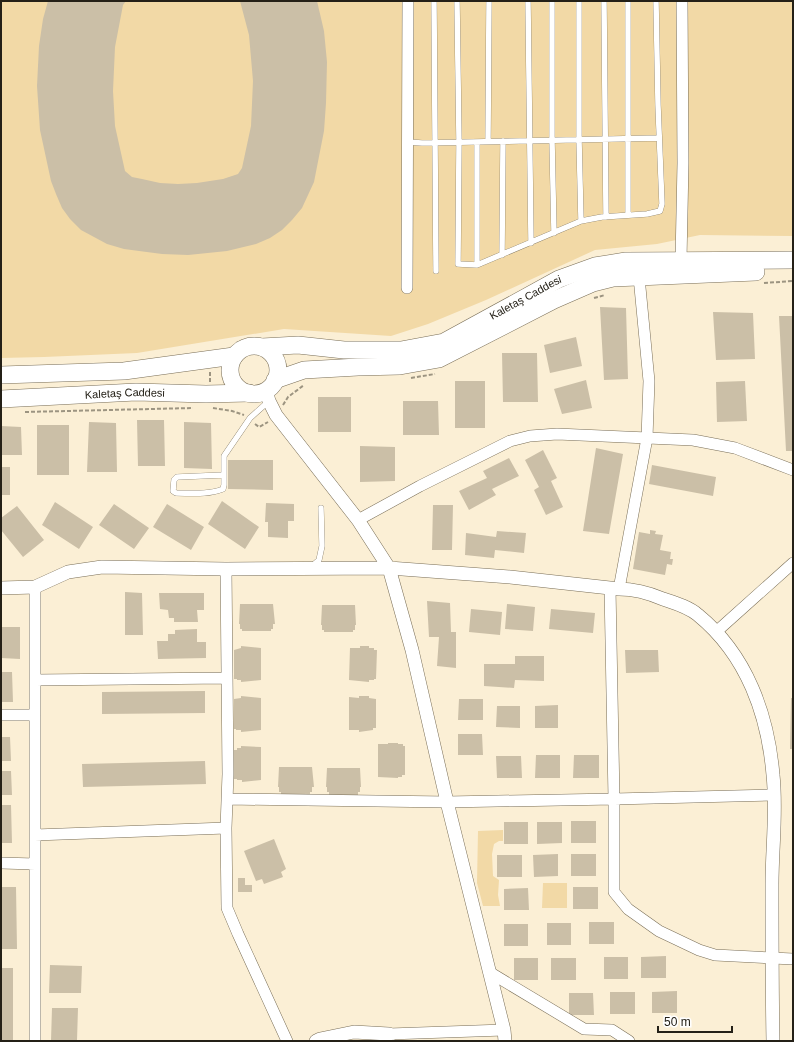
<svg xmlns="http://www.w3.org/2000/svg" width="794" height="1042" viewBox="0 0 794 1042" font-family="Helvetica,sans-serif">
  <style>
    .green { fill: #f2d9a6 }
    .building { fill: #cbbfa7 }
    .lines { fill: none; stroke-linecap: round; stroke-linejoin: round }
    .service-casing { stroke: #796e57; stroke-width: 6 }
    .minor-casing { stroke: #796e57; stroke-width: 12 }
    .tertiary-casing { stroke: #796e57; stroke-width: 14 }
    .primary-casing { stroke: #796e57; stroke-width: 18 }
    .path { stroke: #9c9481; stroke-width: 2; stroke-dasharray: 4 2; stroke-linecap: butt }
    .service { stroke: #fff; stroke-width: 5.5 }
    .minor { stroke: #fff; stroke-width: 11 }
    .tertiary { stroke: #fff; stroke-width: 13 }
    .primary { stroke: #fff; stroke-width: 17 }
    .labels { text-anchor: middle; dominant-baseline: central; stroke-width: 3; stroke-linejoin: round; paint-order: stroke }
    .street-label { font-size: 11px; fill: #242017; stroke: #fff }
  </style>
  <rect width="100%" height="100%" fill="#fbefd5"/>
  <!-- green -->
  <path class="green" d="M 1,1 L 793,1 L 793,236 L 700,235 L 657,244 L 595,250 L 486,300 L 428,324 L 391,336 L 284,329 L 137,353 L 44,357 L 1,358 Z
    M 503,830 L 503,841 L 499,841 L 494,844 L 492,854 L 493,876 L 499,880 L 498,895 L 500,906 L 483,906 L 477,883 L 478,831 Z
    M 543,883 L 567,883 L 567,908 L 542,908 Z"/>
  <!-- building -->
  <path class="building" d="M 48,1 L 126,1 L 123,5 L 115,47 L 113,91 L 115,126 L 125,171 L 132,177 L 142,179 L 160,183 L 178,184 L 197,183 L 223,179 L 238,174 L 242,168 L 251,126 L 253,81 L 249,35 L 240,1 L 317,1 L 324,31 L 327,62 L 326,103 L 324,131 L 314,182 L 302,208 L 292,220 L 282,230 L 270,238 L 256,244 L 227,251 L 188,255 L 162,254 L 124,249 L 107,244 L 81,230 L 70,219 L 62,208 L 56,194 L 51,181 L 40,130 L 37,86 L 39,46 L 43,19 Z
    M 600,307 L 626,308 L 628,379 L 604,380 Z
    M 713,312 L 753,313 L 755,359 L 716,360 Z
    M 779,316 L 793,316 L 793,451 L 786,451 Z
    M 576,337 L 582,366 L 550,373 L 544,345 Z
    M 502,353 L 537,353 L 538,402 L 503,402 Z
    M 586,380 L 592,408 L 562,414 L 554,389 Z
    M 455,381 L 485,381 L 485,428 L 455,428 Z
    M 745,381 L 747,421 L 717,422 L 716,382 Z
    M 318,397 L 351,397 L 351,432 L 318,432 Z
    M 403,401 L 438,401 L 439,435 L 403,435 Z
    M 137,420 L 164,420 L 165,466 L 138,466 Z
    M 89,422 L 116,423 L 117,472 L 87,472 Z
    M 184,422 L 211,423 L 212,469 L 184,468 Z
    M 37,425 L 69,425 L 69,475 L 37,475 Z
    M 1,426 L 21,427 L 22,455 L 1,455 Z
    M 360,446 L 395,447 L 395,481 L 360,482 Z
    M 596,448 L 623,454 L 609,534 L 583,531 Z
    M 543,450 L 557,478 L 551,481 L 563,507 L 546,515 L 534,490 L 539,487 L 525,460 Z
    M 509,458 L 519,476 L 492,489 L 496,495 L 469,510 L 459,491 L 487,478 L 483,471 Z
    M 228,460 L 273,460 L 273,490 L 228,489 Z
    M 652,465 L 716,477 L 713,496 L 649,484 Z
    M 1,467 L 10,467 L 10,495 L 1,495 Z
    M 222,501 L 259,527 L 245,549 L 208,524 Z
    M 55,502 L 93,527 L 79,549 L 42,525 Z
    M 266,503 L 294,504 L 294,521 L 288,521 L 288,538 L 268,537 L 268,522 L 265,522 Z
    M 114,504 L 149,528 L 134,549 L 99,525 Z
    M 167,504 L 204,527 L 191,550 L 153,527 Z
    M 433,505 L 453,505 L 452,550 L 432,550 Z
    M 17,506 L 44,540 L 23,557 L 1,530 L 1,518 Z
    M 650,530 L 656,531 L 655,534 L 663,535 L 660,550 L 671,552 L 670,559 L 673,559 L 672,565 L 667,564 L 665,575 L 633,569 L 639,532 L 650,534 Z
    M 497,531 L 526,533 L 524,553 L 495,550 L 494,558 L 465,555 L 466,533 L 496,537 Z
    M 125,592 L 142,593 L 143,635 L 125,635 Z
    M 159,593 L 204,593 L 204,610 L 197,610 L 198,622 L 174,622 L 174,618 L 169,618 L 168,610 L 160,609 Z
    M 427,601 L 450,603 L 451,632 L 456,632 L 456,668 L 437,666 L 439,637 L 429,637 Z
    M 240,604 L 273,604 L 275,624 L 273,624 L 273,629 L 271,629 L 271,631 L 242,631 L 242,629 L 240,629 L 240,624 L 239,624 Z
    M 507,604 L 535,607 L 533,631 L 505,629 Z
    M 322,605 L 355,605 L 356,625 L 355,625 L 355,630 L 353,630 L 353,632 L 324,632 L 324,630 L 322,630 L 322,625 L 321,625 Z
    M 471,609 L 502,612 L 500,635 L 469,632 Z
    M 551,609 L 595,613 L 593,633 L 549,629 Z
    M 1,627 L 20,627 L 20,659 L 1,658 Z
    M 197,629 L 197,642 L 206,642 L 206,658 L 158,659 L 157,641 L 168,641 L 168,634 L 175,634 L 175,630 Z
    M 241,646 L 261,648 L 261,680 L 241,682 L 241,680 L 237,680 L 237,679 L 234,679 L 234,650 L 241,648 Z
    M 360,646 L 369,646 L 369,648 L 374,648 L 374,650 L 377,650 L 376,679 L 374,679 L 374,680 L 369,680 L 369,682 L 349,680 L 350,648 L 360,648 Z
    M 625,650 L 658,650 L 659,672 L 626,673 Z
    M 515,656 L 544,656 L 544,681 L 515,680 L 514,688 L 484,686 L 484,664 L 515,664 Z
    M 1,672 L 12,672 L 13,702 L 1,702 Z
    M 205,691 L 205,713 L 102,714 L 102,692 Z
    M 241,696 L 261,698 L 261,730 L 241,732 L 241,730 L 236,730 L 236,729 L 234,729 L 234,699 L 241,698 Z
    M 359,696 L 369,696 L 369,698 L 376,699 L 376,728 L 373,728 L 373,730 L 359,732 L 359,730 L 349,730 L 349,697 L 359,698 Z
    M 791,698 L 793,698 L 793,749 L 790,749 Z
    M 459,699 L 483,699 L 483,720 L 458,720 Z
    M 558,705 L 558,728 L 535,728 L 535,706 Z
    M 497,706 L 520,706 L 520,728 L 496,727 Z
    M 458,734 L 482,734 L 483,755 L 458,755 Z
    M 1,737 L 10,737 L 11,761 L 1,761 Z
    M 388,743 L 398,743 L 398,744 L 403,744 L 403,746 L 405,746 L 405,775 L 402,775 L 402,777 L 398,777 L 398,778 L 378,777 L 378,744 L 388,744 Z
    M 241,746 L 261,747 L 261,780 L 242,782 L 242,780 L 237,780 L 237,779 L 234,779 L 234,750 L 237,750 L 237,748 L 241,748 Z
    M 536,755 L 560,755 L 560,778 L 535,778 Z
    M 574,755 L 599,755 L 599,778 L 573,778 Z
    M 496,756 L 521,756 L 522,778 L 497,778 Z
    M 205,761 L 206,784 L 83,787 L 82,764 Z
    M 279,767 L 312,767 L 314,787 L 312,787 L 312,792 L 310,792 L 310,794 L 281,794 L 281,792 L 279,792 L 279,787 L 278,787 Z
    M 327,768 L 360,768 L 361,787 L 360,787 L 360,792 L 358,792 L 358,795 L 329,795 L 329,792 L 327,792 L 327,787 L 326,787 Z
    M 1,771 L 11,771 L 12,795 L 1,795 Z
    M 1,805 L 11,805 L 12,843 L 1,843 Z
    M 571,821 L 596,821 L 596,843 L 571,843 Z
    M 504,822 L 528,822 L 528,844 L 504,844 Z
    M 537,822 L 562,822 L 562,843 L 537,844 Z
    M 274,839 L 286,869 L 281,872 L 283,877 L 264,884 L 262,879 L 256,881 L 244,851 Z
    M 558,854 L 558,876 L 534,877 L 533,855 Z
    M 571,854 L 596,854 L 596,876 L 571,876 Z
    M 497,855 L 522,855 L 522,877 L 497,877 Z
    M 238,878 L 245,878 L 245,885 L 252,885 L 252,892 L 238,892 Z
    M 1,887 L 16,887 L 17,949 L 1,949 Z
    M 573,887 L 598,887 L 598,909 L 573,909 Z
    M 528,888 L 529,910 L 504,910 L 504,889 Z
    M 589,922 L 614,922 L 614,944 L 589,944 Z
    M 547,923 L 571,923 L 571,945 L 547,945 Z
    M 504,924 L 528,924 L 528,946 L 504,946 Z
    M 666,956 L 666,978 L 641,978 L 641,957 Z
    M 604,957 L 628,957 L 628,979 L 604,979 Z
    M 514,958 L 538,958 L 538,980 L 514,980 Z
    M 551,958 L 576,958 L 576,980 L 551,980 Z
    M 50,965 L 82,966 L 81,993 L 49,993 Z
    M 1,968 L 13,968 L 13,1041 L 1,1041 Z
    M 677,991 L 677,1013 L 652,1013 L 652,992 Z
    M 610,992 L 635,992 L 635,1014 L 610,1014 Z
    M 569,993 L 593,993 L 594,1015 L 569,1015 Z
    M 52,1008 L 78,1008 L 77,1041 L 51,1041 Z"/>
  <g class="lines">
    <defs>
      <path id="service" d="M 434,1 L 436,271
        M 457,1 L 459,142 L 458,264 L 477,265 L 581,221 L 602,217 L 647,214 L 660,211 L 662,204 L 658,105 L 656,1
        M 528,1 L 531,243
        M 552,1 L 552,140 L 554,233
        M 579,1 L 579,139 L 581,221
        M 604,1 L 606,217
        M 628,1 L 628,215
        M 488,141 L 489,1
        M 407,142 L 422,143 L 659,138
        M 502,255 L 503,141
        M 477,265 L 477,142
        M 224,475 L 177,477 L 174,480 L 173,491 L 176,493 C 191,493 208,495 223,489 L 224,485 L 224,456 L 250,418 L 269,401
        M 312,566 L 319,560 L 322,546 L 321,508"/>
      <path id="minor" d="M 681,261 L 683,163 L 682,1
        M 407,288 L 408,1
        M 358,520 L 420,486 L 510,441 L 530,436 L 557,434 L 693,440 L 735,448 L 793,470
        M 226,569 L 228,774 L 226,828 L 227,908 L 238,934 L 287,1041
        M 35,587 L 35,1041
        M 619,589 L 647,438 L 649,381 L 639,277
        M 716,632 L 793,563
        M 35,680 L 227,678
        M 1,715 L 35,715
        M 774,795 L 614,799 L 614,892 L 628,909 L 659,931 L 699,950 L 715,955 L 793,959
        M 228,799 L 447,802 L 614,799 L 610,588
        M 35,835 L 226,828
        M 1,863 L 35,864
        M 489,972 L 584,1029 L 612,1030 L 629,1041
        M 389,1041 L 389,1034 L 504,1030"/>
      <path id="tertiary" d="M 266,390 L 269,401 L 276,415 L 358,520 L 389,568 L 412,650 L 447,802 L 504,1030 L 505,1041
        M 1,588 L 35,587 L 68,572 L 102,567 L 226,569 L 389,568 L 510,577 L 619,589 C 635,589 649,593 663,599 C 675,603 689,607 698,615 C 747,655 768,715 773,775 C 777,811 772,848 772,884 C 772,936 772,989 773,1041
        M 316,1041 L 320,1039 L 354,1032 L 389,1034"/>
      <g id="primary">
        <circle cx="254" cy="370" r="24"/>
        <path id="s1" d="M 262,347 L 298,345 L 344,350 L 401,350 L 444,342 L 559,279 L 595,266 L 626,261 L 793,260"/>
        <path d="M 1,375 L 124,371 L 234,356"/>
        <path d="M 275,380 L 304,370 L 358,367 L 400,366 L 439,359 L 554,300 L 593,283 L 613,278 L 756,272"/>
        <path id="s2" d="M 1,399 L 136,392 L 206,394 L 249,393"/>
      </g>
    </defs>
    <!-- service casing -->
    <use href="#service" class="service-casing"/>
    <!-- minor casing -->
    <use href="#minor" class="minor-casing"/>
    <!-- tertiary casing -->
    <use href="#tertiary" class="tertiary-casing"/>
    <!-- primary casing -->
    <use href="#primary" class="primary-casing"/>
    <!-- path -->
    <path class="path" d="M 764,283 L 793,281
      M 594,298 L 605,295
      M 236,343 L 253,339
      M 210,372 L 210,382
      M 411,378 L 435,374
      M 283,405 L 288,397 L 304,385
      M 213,408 L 232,411 L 244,415
      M 25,412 L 193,408
      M 255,424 L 259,427 L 268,422"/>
    <!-- service -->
    <use href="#service" class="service"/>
    <!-- minor -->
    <use href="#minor" class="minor"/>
    <!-- tertiary -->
    <use href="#tertiary" class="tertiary"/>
    <!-- primary -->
    <use href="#primary" class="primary"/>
  </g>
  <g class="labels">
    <!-- street labels -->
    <g class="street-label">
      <text stroke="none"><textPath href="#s1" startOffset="276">Kaletaş Caddesi</textPath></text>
      <text stroke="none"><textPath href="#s2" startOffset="124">Kaletaş Caddesi</textPath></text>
    </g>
  </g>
  <!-- border -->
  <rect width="794" height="1042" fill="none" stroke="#242017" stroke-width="4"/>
  <!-- scale -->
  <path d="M658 1026v6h74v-6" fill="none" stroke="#242017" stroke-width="2"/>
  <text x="664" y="1026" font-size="12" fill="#242017" stroke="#ffffff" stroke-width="3" paint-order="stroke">50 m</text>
</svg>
